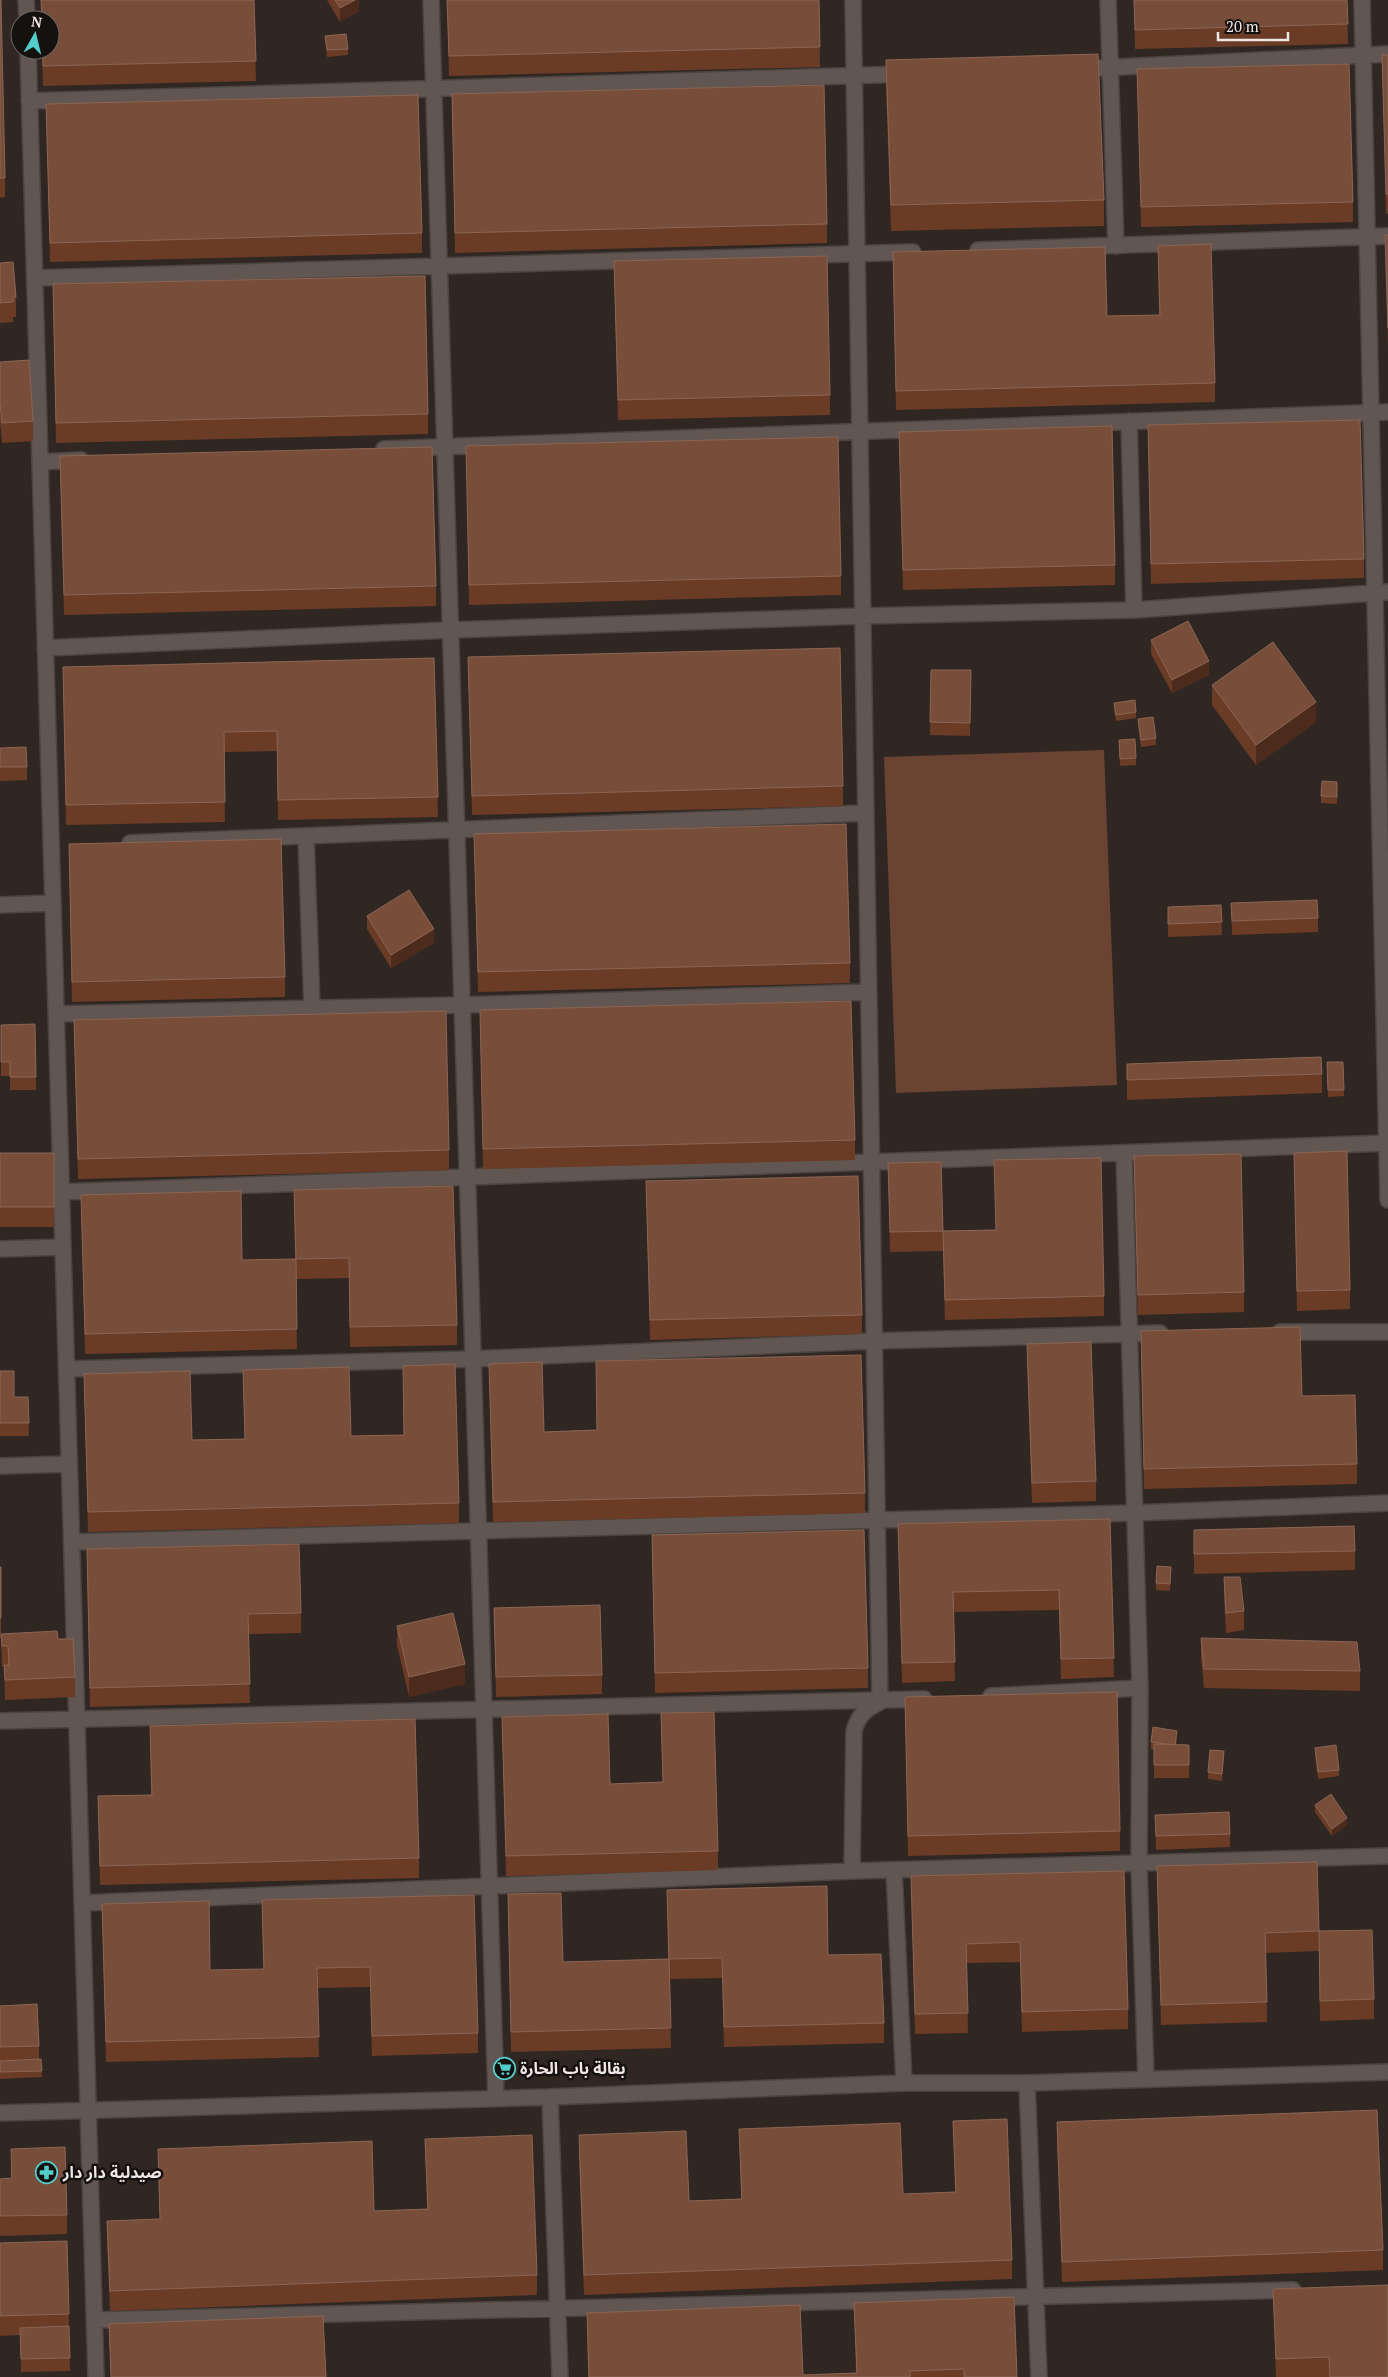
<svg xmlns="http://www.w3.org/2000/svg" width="1388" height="2377" viewBox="0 0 1388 2377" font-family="'PT Serif','Noto Sans Arabic',serif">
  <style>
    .green { fill: #6a4333 }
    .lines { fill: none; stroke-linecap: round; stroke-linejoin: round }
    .minor-casing { stroke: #4b4440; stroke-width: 18 }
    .minor { stroke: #615652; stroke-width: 15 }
    .wall { fill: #6a3b25 }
    .shaded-wall { fill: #4d2b1c }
    .building { fill: #784d3a; stroke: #8b6655 }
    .labels { text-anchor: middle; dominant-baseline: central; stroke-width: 5; stroke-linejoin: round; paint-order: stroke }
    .poi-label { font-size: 16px; font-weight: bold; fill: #eee7e5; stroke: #15110f; text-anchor: start }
  </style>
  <rect width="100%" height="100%" fill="#302723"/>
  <!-- green -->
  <path class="green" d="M 1104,750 L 1117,1085 L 896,1093 L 884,757 Z"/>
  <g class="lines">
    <defs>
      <path id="minor" d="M 26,0 L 27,20
        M 431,0 L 496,2098
        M 1108,0 L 1116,246
        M 1362,0 L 1388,1200
        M 28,50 L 96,2377
        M 1078,69 L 1388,54
        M 29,101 L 905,74
        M 978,250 L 1388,236
        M 35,278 L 913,252
        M 1129,421 L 1134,610
        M 384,449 L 1388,412
        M 40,462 L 81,460
        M 45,648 L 450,630 L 862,616 L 1134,610 L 1388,592
        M 306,836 L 312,1008
        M 130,843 L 866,813
        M 0,905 L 53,903
        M 56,1014 L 462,1005 L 869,992
        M 1124,1153 L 1140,1688 L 1139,1864 L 1146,2079
        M 61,1192 L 1388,1143
        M 0,1249 L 63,1247
        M 1280,1332 L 1388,1332
        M 67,1369 L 473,1359 L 874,1341 L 1160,1333
        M 0,1466 L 69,1464
        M 72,1542 L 1134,1513 L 1388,1503
        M 991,1696 L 1140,1688
        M 0,1721 L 924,1699
        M 894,1870 L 904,2083
        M 852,1871 L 854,1731 C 858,1715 866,1709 880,1702 L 853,0
        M 82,1903 L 852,1871 L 1388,1856
        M 1027,2083 L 1039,2377
        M 550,2097 L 560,2377
        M 0,2113 L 550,2097 L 904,2083 L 1027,2083 L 1388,2072
        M 95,2320 L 1293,2290"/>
    </defs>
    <!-- minor casing -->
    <use href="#minor" class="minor-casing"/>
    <!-- minor -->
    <use href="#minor" class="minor"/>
  </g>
  <!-- wall -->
  <path class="wall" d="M 0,0 L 5,178 L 5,197 L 0,198 Z
    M 41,0 L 254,0 L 256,81 L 43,86 L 42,50 L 50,50 L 50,20 L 41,20 Z
    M 327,0 L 359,0 L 359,11 L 340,22 Z
    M 447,0 L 819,0 L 820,67 L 449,76 Z
    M 1134,0 L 1347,0 L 1348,44 L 1135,49 Z
    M 325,36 L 348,49 L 348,55 L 327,57 Z
    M 1382,55 L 1388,55 L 1388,214 L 1386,214 Z
    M 886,60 L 1104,200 L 1104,226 L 891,231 L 886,86 Z
    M 1137,69 L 1353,202 L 1353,222 L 1141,227 Z
    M 452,94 L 827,224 L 827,243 L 455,253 Z
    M 46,104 L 422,233 L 422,253 L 50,262 Z
    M 1385,235 L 1388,235 L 1388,348 L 1385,255 Z
    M 1158,246 L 1215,383 L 1215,402 L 896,410 L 893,252 L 1107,316 L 1159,315 Z
    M 614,261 L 830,395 L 830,415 L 618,420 Z
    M 0,263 L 16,297 L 16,317 L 13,317 L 13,322 L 0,323 Z
    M 53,284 L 428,414 L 428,434 L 56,443 Z
    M 0,362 L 33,421 L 33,441 L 2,443 L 0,422 Z
    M 1148,425 L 1364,559 L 1364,578 L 1151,584 Z
    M 899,432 L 1115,565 L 1115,585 L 903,590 Z
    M 466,446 L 841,576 L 841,595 L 469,605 Z
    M 60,456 L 436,586 L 436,606 L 64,615 Z
    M 1151,640 L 1209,675 L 1172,693 L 1151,654 Z
    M 468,657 L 843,786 L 843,806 L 472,815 Z
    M 434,658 L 438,817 L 278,820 L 277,751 L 224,752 L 225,822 L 66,825 L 63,667 Z
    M 931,670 L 971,670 L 970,736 L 930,735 Z
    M 1212,685 L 1316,722 L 1256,765 L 1212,705 Z
    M 1114,703 L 1136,712 L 1136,718 L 1116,721 L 1114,710 Z
    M 1138,719 L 1156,738 L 1156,745 L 1141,747 L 1138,726 Z
    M 1119,740 L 1136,758 L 1136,765 L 1120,766 Z
    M 0,748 L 27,767 L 27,780 L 0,781 Z
    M 1337,782 L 1337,804 L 1321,803 L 1321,796 Z
    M 474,834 L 850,963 L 850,983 L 478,992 Z
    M 69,844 L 285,977 L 285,997 L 72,1002 Z
    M 1231,903 L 1318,918 L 1318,932 L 1232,935 Z
    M 1221,905 L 1222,935 L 1168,937 L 1168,907 Z
    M 367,916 L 434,943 L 391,968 L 367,929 Z
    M 480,1010 L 855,1140 L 855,1160 L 483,1169 Z
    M 74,1020 L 449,1150 L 449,1170 L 78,1179 Z
    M 1,1025 L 36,1077 L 36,1090 L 10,1090 L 10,1076 L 1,1076 Z
    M 1327,1062 L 1343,1062 L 1344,1096 L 1328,1097 Z
    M 1127,1064 L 1322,1074 L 1322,1093 L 1127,1100 Z
    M 0,1153 L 54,1153 L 54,1227 L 0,1227 Z
    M 1294,1153 L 1350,1290 L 1350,1309 L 1297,1311 Z
    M 1134,1156 L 1244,1292 L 1244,1312 L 1138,1315 Z
    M 994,1160 L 1104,1296 L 1104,1316 L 945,1320 L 943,1251 L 890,1252 L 888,1163 L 943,1231 L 996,1230 Z
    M 646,1181 L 862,1315 L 862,1334 L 650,1340 Z
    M 294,1190 L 457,1325 L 457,1345 L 350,1347 L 349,1278 L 296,1279 L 297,1349 L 85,1354 L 81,1195 L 242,1260 L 295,1259 Z
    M 1141,1331 L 1302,1396 L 1357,1464 L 1357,1484 L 1144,1489 Z
    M 1027,1344 L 1096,1481 L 1096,1501 L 1032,1503 L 1027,1364 Z
    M 596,1361 L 865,1493 L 865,1513 L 493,1522 L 489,1364 L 544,1432 L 597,1430 Z
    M 403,1366 L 459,1503 L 459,1523 L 88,1532 L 84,1374 L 192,1440 L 245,1439 L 243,1370 L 351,1436 L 404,1435 Z
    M 0,1371 L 14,1397 L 28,1397 L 29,1436 L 0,1436 Z
    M 1110,1519 L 1114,1677 L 1061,1679 L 1059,1610 L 953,1612 L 955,1681 L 902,1683 L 898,1524 Z
    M 1194,1530 L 1355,1551 L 1355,1570 L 1194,1574 Z
    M 652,1535 L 868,1668 L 868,1688 L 655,1693 Z
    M 87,1549 L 301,1613 L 301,1633 L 248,1634 L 250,1703 L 90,1707 Z
    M 0,1567 L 1,1567 L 1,1638 L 0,1638 Z
    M 1171,1574 L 1170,1591 L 1156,1590 L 1156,1583 Z
    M 1224,1577 L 1244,1611 L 1244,1630 L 1226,1633 L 1224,1596 Z
    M 494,1608 L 602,1675 L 602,1694 L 496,1697 Z
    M 397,1626 L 465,1684 L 409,1697 L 397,1645 Z
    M 1,1634 L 58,1639 L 75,1677 L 75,1697 L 5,1700 L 4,1666 L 2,1666 Z
    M 1201,1638 L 1360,1671 L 1360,1691 L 1204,1688 L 1201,1658 Z
    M 905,1697 L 1120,1831 L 1120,1851 L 908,1856 Z
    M 661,1713 L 718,1851 L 718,1870 L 506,1876 L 502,1717 L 610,1784 L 663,1782 Z
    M 150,1726 L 419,1858 L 419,1878 L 100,1885 L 98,1796 L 151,1795 Z
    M 1177,1737 L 1176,1745 L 1189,1745 L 1189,1778 L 1154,1778 L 1154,1750 L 1151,1749 L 1151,1742 Z
    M 1315,1748 L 1339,1770 L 1339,1776 L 1318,1779 L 1315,1754 Z
    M 1224,1758 L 1222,1781 L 1208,1779 L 1208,1772 Z
    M 1315,1805 L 1347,1825 L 1332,1836 L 1315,1812 Z
    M 1155,1815 L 1230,1834 L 1230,1847 L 1156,1850 Z
    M 1157,1866 L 1319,1931 L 1374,1999 L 1374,2019 L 1320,2021 L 1319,1951 L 1266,1953 L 1267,2022 L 1161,2025 Z
    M 911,1876 L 1128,2009 L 1128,2029 L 1022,2032 L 1020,1962 L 967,1963 L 968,2033 L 915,2034 Z
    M 667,1890 L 828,1955 L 884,2023 L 884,2043 L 724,2047 L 722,1978 L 669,1979 L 671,2048 L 511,2052 L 508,1894 L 563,1962 L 668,1959 Z
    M 262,1900 L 478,2033 L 478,2053 L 372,2056 L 370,1987 L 317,1988 L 319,2057 L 106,2062 L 102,1904 L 210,1970 L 263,1969 Z
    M 0,2006 L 39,2046 L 39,2059 L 0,2061 Z
    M 41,2059 L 42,2077 L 0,2079 L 0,2061 Z
    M 953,2121 L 1012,2260 L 1012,2279 L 584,2295 L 579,2155 L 579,2135 L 689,2201 L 741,2199 L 739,2129 L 903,2194 L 955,2192 Z
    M 1057,2122 L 1383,2250 L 1383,2270 L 1062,2282 L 1057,2141 Z
    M 425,2139 L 537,2275 L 537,2295 L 110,2311 L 107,2240 L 107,2221 L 160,2219 L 158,2149 L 374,2211 L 427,2209 Z
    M 11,2149 L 67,2215 L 67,2234 L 0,2236 L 0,2179 L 11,2178 Z
    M 67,2241 L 70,2371 L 21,2372 L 20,2335 L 0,2336 L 0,2243 Z
    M 1273,2289 L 1388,2377 L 1276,2377 Z
    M 854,2303 L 1017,2377 L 588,2377 L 587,2313 L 803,2375 L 856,2373 Z
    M 109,2324 L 326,2377 L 111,2377 Z"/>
  <!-- shaded-wall -->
  <path class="shaded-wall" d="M 355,0 L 359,0 L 359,11 L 340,22 L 340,8 Z
    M 1209,661 L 1209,675 L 1172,693 L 1172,680 Z
    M 1316,702 L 1316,722 L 1256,765 L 1256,745 Z
    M 434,929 L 434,943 L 391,968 L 391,955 Z
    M 465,1664 L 465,1684 L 409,1697 L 409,1677 Z
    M 1224,1751 L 1224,1758 L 1222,1781 L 1222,1774 Z
    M 1347,1818 L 1347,1825 L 1332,1836 L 1332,1829 Z"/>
  <!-- building -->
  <path class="building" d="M 0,0 L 1,0 L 5,178 L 0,178 Z
    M 41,0 L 254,0 L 256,61 L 43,66 L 43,50 L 50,50 L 50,20 L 42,20 Z
    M 335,0 L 355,0 L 340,8 Z
    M 447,0 L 819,0 L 820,47 L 449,56 Z
    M 1134,0 L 1347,0 L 1348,24 L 1135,30 Z
    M 346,34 L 348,49 L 327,50 L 325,36 Z
    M 1098,54 L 1104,200 L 891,205 L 886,60 Z
    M 1382,55 L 1388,55 L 1388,194 L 1386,194 Z
    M 1349,64 L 1353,202 L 1141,207 L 1137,69 Z
    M 824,85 L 827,224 L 455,233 L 452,94 Z
    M 418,95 L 422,233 L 50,243 L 46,104 Z
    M 1385,235 L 1388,235 L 1388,328 Z
    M 1211,244 L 1215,383 L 896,391 L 893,252 L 1105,247 L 1107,316 L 1160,315 L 1158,246 Z
    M 827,256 L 830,395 L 618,400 L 614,261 Z
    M 13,262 L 16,297 L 13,297 L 13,302 L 0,303 L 0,263 Z
    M 425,276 L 428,414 L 56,423 L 53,284 Z
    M 29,360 L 33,421 L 2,423 L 0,402 L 0,362 Z
    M 1360,420 L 1364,559 L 1151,564 L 1148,425 Z
    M 1112,426 L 1115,565 L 903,570 L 899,432 Z
    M 838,437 L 841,576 L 469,585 L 466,446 Z
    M 432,447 L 436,586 L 64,595 L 60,456 Z
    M 1188,621 L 1209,661 L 1172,680 L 1151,640 Z
    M 1273,642 L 1316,702 L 1256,745 L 1212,685 Z
    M 840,648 L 843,786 L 472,796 L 468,657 Z
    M 434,658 L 438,797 L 278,800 L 277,731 L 224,732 L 225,802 L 66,805 L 63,667 Z
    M 931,670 L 971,670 L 970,723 L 930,722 Z
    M 1135,700 L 1136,712 L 1116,715 L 1114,703 Z
    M 1153,717 L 1156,738 L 1141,740 L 1138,719 Z
    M 1135,739 L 1136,758 L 1120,759 L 1119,740 Z
    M 26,747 L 27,767 L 0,767 L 0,748 Z
    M 1322,781 L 1337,782 L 1337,797 L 1321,796 Z
    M 846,824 L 850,963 L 478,972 L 474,834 Z
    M 281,839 L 285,977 L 72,982 L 69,844 Z
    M 409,890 L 434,929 L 391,955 L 367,916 Z
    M 1317,900 L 1318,918 L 1232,921 L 1231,903 Z
    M 1221,905 L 1222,922 L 1168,924 L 1168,907 Z
    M 851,1001 L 855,1140 L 483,1149 L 480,1010 Z
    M 446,1011 L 449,1150 L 78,1159 L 74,1020 Z
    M 35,1024 L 36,1077 L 10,1077 L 10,1062 L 1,1062 L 1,1025 Z
    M 1321,1057 L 1322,1074 L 1127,1080 L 1127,1064 Z
    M 1327,1062 L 1343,1062 L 1344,1090 L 1328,1090 Z
    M 1347,1151 L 1350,1290 L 1297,1291 L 1294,1153 Z
    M 0,1153 L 54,1153 L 54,1207 L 0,1207 Z
    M 1241,1154 L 1244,1292 L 1138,1295 L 1134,1156 Z
    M 1101,1158 L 1104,1296 L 945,1300 L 943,1231 L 996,1230 L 994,1160 Z
    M 941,1162 L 943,1231 L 890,1232 L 888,1163 Z
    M 858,1176 L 862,1315 L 650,1320 L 646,1181 Z
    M 453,1186 L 457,1325 L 350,1327 L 349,1258 L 296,1259 L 294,1190 Z
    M 241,1191 L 242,1260 L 296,1259 L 297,1329 L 85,1334 L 81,1195 Z
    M 1300,1327 L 1302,1396 L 1355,1395 L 1357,1464 L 1144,1469 L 1141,1331 Z
    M 1091,1342 L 1096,1481 L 1032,1483 L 1027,1344 Z
    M 861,1355 L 865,1493 L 493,1502 L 489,1364 L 542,1362 L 544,1432 L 597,1430 L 596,1361 Z
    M 455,1364 L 459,1503 L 88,1512 L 84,1374 L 190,1371 L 192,1440 L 245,1439 L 243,1370 L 349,1367 L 351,1436 L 404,1435 L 403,1366 Z
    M 0,1371 L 14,1371 L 14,1397 L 28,1397 L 29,1423 L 0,1423 Z
    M 1110,1519 L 1114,1658 L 1061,1659 L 1059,1590 L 953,1592 L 955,1662 L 902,1663 L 898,1524 Z
    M 1354,1526 L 1355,1551 L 1194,1554 L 1194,1530 Z
    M 864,1530 L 868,1668 L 655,1673 L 652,1535 Z
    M 299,1544 L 301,1613 L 248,1614 L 250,1684 L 90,1688 L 87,1549 Z
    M 1157,1566 L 1171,1567 L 1170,1584 L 1156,1583 Z
    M 0,1567 L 1,1567 L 1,1618 L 0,1618 Z
    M 1224,1577 L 1240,1577 L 1244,1611 L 1226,1613 Z
    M 600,1605 L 602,1675 L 496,1677 L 494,1608 Z
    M 453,1613 L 465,1664 L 409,1677 L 397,1626 Z
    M 57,1631 L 58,1639 L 73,1639 L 75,1677 L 5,1680 L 4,1665 L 9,1665 L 8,1646 L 2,1646 L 1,1634 Z
    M 1201,1638 L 1357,1642 L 1360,1671 L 1204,1669 Z
    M 1117,1692 L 1120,1831 L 908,1836 L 905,1697 Z
    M 714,1712 L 718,1851 L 506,1856 L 502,1717 L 608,1714 L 610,1784 L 663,1782 L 661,1713 Z
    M 415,1719 L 419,1858 L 100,1866 L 98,1796 L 152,1795 L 150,1726 Z
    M 1153,1727 L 1177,1731 L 1175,1745 L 1166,1744 L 1151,1742 Z
    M 1154,1744 L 1189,1745 L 1189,1765 L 1154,1765 Z
    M 1336,1745 L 1339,1770 L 1318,1772 L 1315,1748 Z
    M 1210,1750 L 1224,1751 L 1222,1774 L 1208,1772 Z
    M 1331,1794 L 1347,1818 L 1332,1829 L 1315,1805 Z
    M 1229,1812 L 1230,1834 L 1156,1836 L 1155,1815 Z
    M 1317,1862 L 1319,1931 L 1265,1933 L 1267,2002 L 1161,2005 L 1157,1866 Z
    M 1124,1871 L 1128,2009 L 1022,2012 L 1020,1942 L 966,1944 L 968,2013 L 915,2014 L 911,1876 Z
    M 827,1886 L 828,1955 L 881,1954 L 884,2023 L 724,2027 L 722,1958 L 669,1959 L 667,1890 Z
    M 561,1893 L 563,1962 L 669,1959 L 671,2028 L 511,2032 L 508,1894 Z
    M 474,1895 L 478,2033 L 372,2036 L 370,1967 L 317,1968 L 319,2037 L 106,2042 L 102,1904 L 209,1901 L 210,1970 L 264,1969 L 262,1900 Z
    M 1372,1930 L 1374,1999 L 1320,2001 L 1319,1931 Z
    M 37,2004 L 39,2046 L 0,2047 L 0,2006 Z
    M 41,2059 L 42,2071 L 0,2072 L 0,2061 Z
    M 1377,2110 L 1383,2250 L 1062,2262 L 1057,2122 Z
    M 1007,2119 L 1012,2260 L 584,2275 L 579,2135 L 686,2131 L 689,2201 L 742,2199 L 739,2129 L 900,2123 L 903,2194 L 956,2192 L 953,2121 Z
    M 532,2135 L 537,2275 L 110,2291 L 107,2221 L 160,2219 L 158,2149 L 372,2141 L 374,2211 L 428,2209 L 425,2139 Z
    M 65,2147 L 67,2215 L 0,2216 L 0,2179 L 12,2178 L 11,2149 Z
    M 67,2241 L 69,2314 L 0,2316 L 0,2243 Z
    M 1388,2285 L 1388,2377 L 1330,2377 L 1329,2357 L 1276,2359 L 1273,2289 Z
    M 1014,2297 L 1017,2377 L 964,2377 L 964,2369 L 910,2371 L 910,2377 L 589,2377 L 587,2313 L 800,2305 L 803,2375 L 857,2373 L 854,2303 Z
    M 323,2316 L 326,2377 L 111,2377 L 109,2324 Z
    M 69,2326 L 70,2358 L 21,2359 L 20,2328 Z"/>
  <!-- icons -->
  <defs>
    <symbol id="supermarket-ring" viewBox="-11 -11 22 22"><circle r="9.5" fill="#15110f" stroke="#53cdcb" stroke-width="1.5"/><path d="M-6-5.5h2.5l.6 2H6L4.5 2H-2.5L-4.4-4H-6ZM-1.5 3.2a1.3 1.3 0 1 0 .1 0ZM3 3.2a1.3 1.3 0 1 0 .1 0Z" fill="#53cdcb"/></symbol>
    <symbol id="pharmacy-ring" viewBox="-11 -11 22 22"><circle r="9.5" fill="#15110f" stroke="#53cdcb" stroke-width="1.5"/><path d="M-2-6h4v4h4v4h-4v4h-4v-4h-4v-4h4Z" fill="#53cdcb"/></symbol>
  </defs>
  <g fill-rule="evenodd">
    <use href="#supermarket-ring" x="492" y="2056" width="25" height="25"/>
    <use href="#pharmacy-ring" x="34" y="2160" width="25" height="25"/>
  </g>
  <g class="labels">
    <!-- poi labels -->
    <g class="poi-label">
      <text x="520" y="2068">بقالة باب الحارة</text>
      <text x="63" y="2172">صيدلية دار دار</text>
    </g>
  </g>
  <!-- north arrow -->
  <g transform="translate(35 35) rotate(8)"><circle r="24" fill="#15110f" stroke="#6c6765"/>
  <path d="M0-4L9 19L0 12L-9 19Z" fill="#53cdcb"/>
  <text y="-8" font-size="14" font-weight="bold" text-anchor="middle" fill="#eee7e5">N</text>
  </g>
  <!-- scale -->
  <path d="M1218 32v8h70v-8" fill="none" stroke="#eee7e5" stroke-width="2.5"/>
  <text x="1226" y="32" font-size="15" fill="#eee7e5" stroke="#15110f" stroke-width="4" paint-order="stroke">20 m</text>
</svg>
